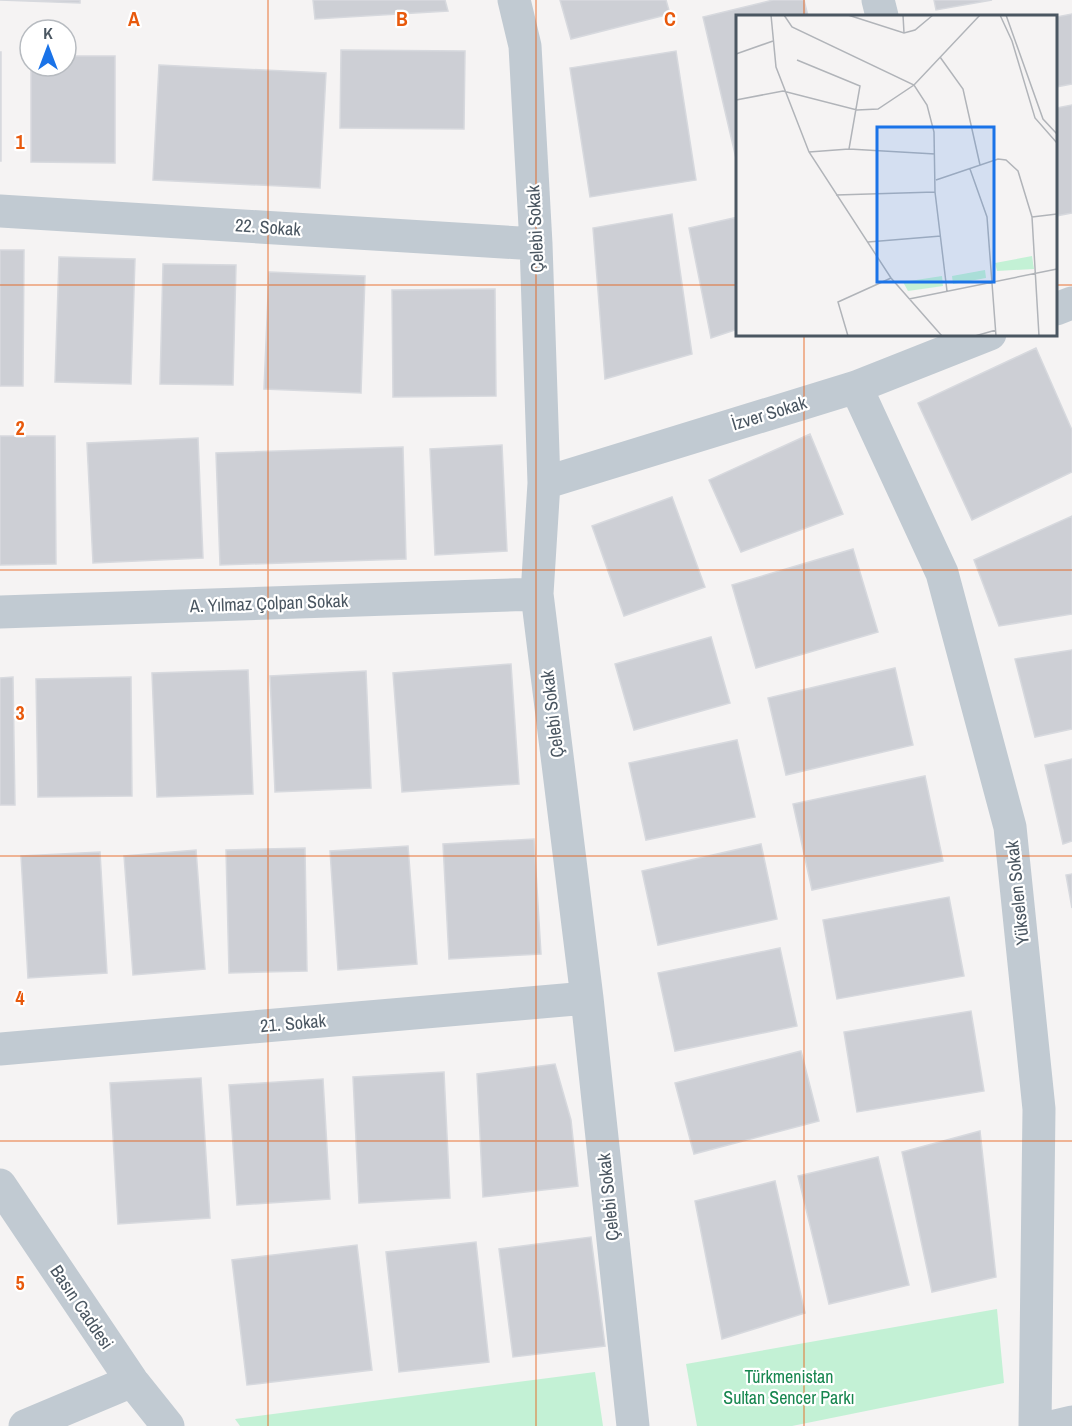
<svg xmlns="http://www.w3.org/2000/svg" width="1072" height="1426" viewBox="0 0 1072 1426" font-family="'Archivo Narrow',sans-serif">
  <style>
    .green { fill: #c3f1d5 }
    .building { fill: #cdcfd5; stroke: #d7d9de; stroke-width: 1.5 }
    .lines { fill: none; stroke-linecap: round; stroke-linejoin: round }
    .minor { stroke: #c1cad2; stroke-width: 33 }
    .grid { fill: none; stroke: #e8590c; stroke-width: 1.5; stroke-opacity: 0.55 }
    .labels { text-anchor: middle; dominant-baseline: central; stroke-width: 4.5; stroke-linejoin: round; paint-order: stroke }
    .street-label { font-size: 18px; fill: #4a5661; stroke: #fff }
    .park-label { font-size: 18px; fill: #17864f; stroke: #fff }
    .inset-road { fill: none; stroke: #b1b4b9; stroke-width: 1.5 }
    .view { fill: #1a73e8; fill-opacity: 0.15; stroke: #1a73e8; stroke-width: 3 }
    .inset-edge { fill: none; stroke: #4a5661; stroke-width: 3 }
    .grid-label { font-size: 20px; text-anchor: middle; font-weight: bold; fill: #e8590c; stroke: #fff; stroke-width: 4.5; stroke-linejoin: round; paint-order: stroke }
  </style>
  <rect width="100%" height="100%" fill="#f5f3f3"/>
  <!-- green -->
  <path class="green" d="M 997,1309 L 1004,1383 L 792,1426 L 697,1426 L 686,1364 Z
    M 595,1372 L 603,1426 L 240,1426 L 235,1419 Z"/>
  <!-- building -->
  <path class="building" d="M 0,0 L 80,0 L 80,3 Z
    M 313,0 L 445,0 L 448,11 L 315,19 Z
    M 560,0 L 666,0 L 670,14 L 571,39 Z
    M 773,0 L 804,0 L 808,16 L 738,16 L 738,167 L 703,17 Z
    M 934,0 L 992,0 L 936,10 Z
    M 1072,14 L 1072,84 L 1056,87 L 1056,17 Z
    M 341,50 L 465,51 L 464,129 L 340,128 Z
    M 676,51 L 696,180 L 590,197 L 570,68 Z
    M 0,52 L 1,52 L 1,161 L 0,161 Z
    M 66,56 L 115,56 L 115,163 L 31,162 L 31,66 L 66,66 Z
    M 159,65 L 326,73 L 320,188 L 153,180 Z
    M 1072,105 L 1072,213 L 1056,216 L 1056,108 Z
    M 672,214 L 692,354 L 605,379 L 593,228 Z
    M 738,217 L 738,329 L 711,338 L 689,228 Z
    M 0,250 L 24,250 L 23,386 L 0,386 Z
    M 59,257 L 135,259 L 131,384 L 55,382 Z
    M 163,264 L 236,265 L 233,385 L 160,384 Z
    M 269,272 L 365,276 L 361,393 L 264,389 Z
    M 495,289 L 496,396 L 393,397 L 392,290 Z
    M 1036,348 L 1072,430 L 1072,472 L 972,520 L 918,403 Z
    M 810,434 L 843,514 L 741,552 L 709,480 Z
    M 0,436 L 55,436 L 56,564 L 0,565 Z
    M 198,438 L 203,558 L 93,563 L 87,443 Z
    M 502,445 L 507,551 L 435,555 L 430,449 Z
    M 403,447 L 406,559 L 220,565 L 216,453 Z
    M 672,497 L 705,587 L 624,616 L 592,526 Z
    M 1072,516 L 1072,614 L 999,626 L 974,560 Z
    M 853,549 L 878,632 L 756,668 L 732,585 Z
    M 711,637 L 730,703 L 634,730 L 615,664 Z
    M 1072,650 L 1072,729 L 1035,737 L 1015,659 Z
    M 511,664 L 519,784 L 402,792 L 393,673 Z
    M 895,668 L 913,745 L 786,775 L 768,698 Z
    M 248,670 L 253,794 L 157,797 L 152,673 Z
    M 366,671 L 371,788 L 275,792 L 270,676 Z
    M 13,677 L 15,805 L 0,805 L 0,678 Z
    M 131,677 L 132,796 L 38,797 L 36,679 Z
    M 737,740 L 755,817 L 646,840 L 629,763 Z
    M 1072,759 L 1072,841 L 1063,844 L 1045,765 Z
    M 925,776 L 943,861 L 812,890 L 793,804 Z
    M 534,839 L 541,954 L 449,959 L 443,844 Z
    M 761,844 L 777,919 L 658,945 L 642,871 Z
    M 408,846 L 417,964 L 338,970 L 330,851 Z
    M 305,848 L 307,971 L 229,973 L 226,850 Z
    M 196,850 L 205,969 L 133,975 L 124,856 Z
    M 100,852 L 107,973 L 28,978 L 21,856 Z
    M 1072,874 L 1072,908 L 1066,875 Z
    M 949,897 L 964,976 L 837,999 L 823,920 Z
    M 780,948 L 797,1026 L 675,1051 L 658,973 Z
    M 971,1011 L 984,1091 L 857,1112 L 844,1032 Z
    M 801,1051 L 819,1121 L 694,1154 L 675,1083 Z
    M 555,1064 L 571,1120 L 578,1186 L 483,1197 L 477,1074 Z
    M 444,1072 L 450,1198 L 359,1203 L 353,1077 Z
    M 201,1078 L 210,1218 L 118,1224 L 110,1083 Z
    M 323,1079 L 330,1199 L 237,1205 L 229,1085 Z
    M 980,1131 L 996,1277 L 932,1292 L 902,1152 Z
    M 878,1157 L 909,1285 L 829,1304 L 798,1176 Z
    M 775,1181 L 805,1313 L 722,1339 L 695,1201 Z
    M 591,1237 L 605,1346 L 513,1357 L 499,1249 Z
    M 476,1242 L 489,1362 L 399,1372 L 386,1252 Z
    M 357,1245 L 372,1370 L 247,1385 L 232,1260 Z"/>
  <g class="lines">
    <!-- minor -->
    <path class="minor" d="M 514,0 L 525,46 L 536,244 L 544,483 L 537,594 L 587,998 L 633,1426
      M 878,0 L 882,16
      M 0,211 L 536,244
      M 1056,309 L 1072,303
      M 856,387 L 942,573 L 1010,827 L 1039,1109 L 1035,1426
      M 544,483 L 856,387 L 990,334
      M 0,612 L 537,594
      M 0,1049 L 587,998
      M 0,1185 L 132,1381 L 168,1426
      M 25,1426 L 132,1381
      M 1055,1426 L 1072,1422"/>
  </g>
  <!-- grid -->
  <path class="grid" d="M 268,0 L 268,1426M 536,0 L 536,1426M 804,0 L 804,16M 0,285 L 738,285M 1056,285 L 1072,285M 804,334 L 804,1426M 0,570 L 1072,570M 0,856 L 1072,856M 0,1141 L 1072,1141"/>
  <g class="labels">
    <!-- street labels -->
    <g class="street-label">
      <text transform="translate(268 227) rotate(4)">22. Sokak</text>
      <text transform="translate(535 229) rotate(-93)">Çelebi Sokak</text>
      <text transform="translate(769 413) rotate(-17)">İzver Sokak</text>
      <text transform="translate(269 603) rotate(-2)">A. Yılmaz Çolpan Sokak</text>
      <text transform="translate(552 714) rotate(-97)">Çelebi Sokak</text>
      <text transform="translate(1017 893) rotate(-96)">Yükselen Sokak</text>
      <text transform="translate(293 1023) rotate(-5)">21. Sokak</text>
      <text transform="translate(608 1197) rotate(-96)">Çelebi Sokak</text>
      <text transform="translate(82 1307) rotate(56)">Basın Caddesi</text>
    </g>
    <!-- park labels -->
    <g class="park-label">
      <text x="789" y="1376">Türkmenistan<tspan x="789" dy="21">Sultan Sencer Parkı</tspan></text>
    </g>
  </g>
  <!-- overview -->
  <g transform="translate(736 15)">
    <rect width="321" height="321" fill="#f5f3f3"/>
    <path d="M 296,241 L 298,254 L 261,256 L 259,248 ZM 249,255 L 250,263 L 217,269 L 216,261 ZM 206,261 L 207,271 L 172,276 L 167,267 Z" fill="#c3f1d5"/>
    <path class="inset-road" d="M 35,0 L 40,52 L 73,137 L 155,263 L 206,321M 48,0 L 56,12 L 178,70 L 191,90 L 198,117 L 199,177 L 211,276M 112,0 L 168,18 L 179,15 L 197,0M 167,0 L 168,18M 264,0 L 276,26 L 299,103 L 321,128M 270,0 L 307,104 L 321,119M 0,39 L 37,26M 204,42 L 227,74 L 244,150M 61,45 L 124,71 L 113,134M 0,85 L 47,76 L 121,95 L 142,94 L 178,70 L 244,0M 73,137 L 113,134 L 199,139M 234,154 L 251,202 L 260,321M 200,165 L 262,144 L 270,145 L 282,156 L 296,202 L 303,321M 100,180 L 199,177M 296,202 L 321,199M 132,227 L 205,221M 173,284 L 321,254M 112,321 L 102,287 L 155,263M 239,321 L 260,315"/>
    <path class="view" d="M 141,112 L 258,112 L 258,267 L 141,267 Z"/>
    <rect width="321" height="321" class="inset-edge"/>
  </g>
  <g class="grid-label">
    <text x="134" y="26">A</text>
    <text x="402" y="26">B</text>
    <text x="670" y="26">C</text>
    <text x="20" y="149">1</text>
    <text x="20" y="435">2</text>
    <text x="20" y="720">3</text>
    <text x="20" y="1005">4</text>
    <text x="20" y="1290">5</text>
  </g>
  <!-- north arrow -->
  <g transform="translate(48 48)"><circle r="28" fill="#ffffff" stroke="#b7bbc0" stroke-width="1.5"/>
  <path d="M0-4.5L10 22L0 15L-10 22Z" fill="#1a73e8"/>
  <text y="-9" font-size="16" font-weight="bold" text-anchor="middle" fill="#4a5661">K</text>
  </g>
</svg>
